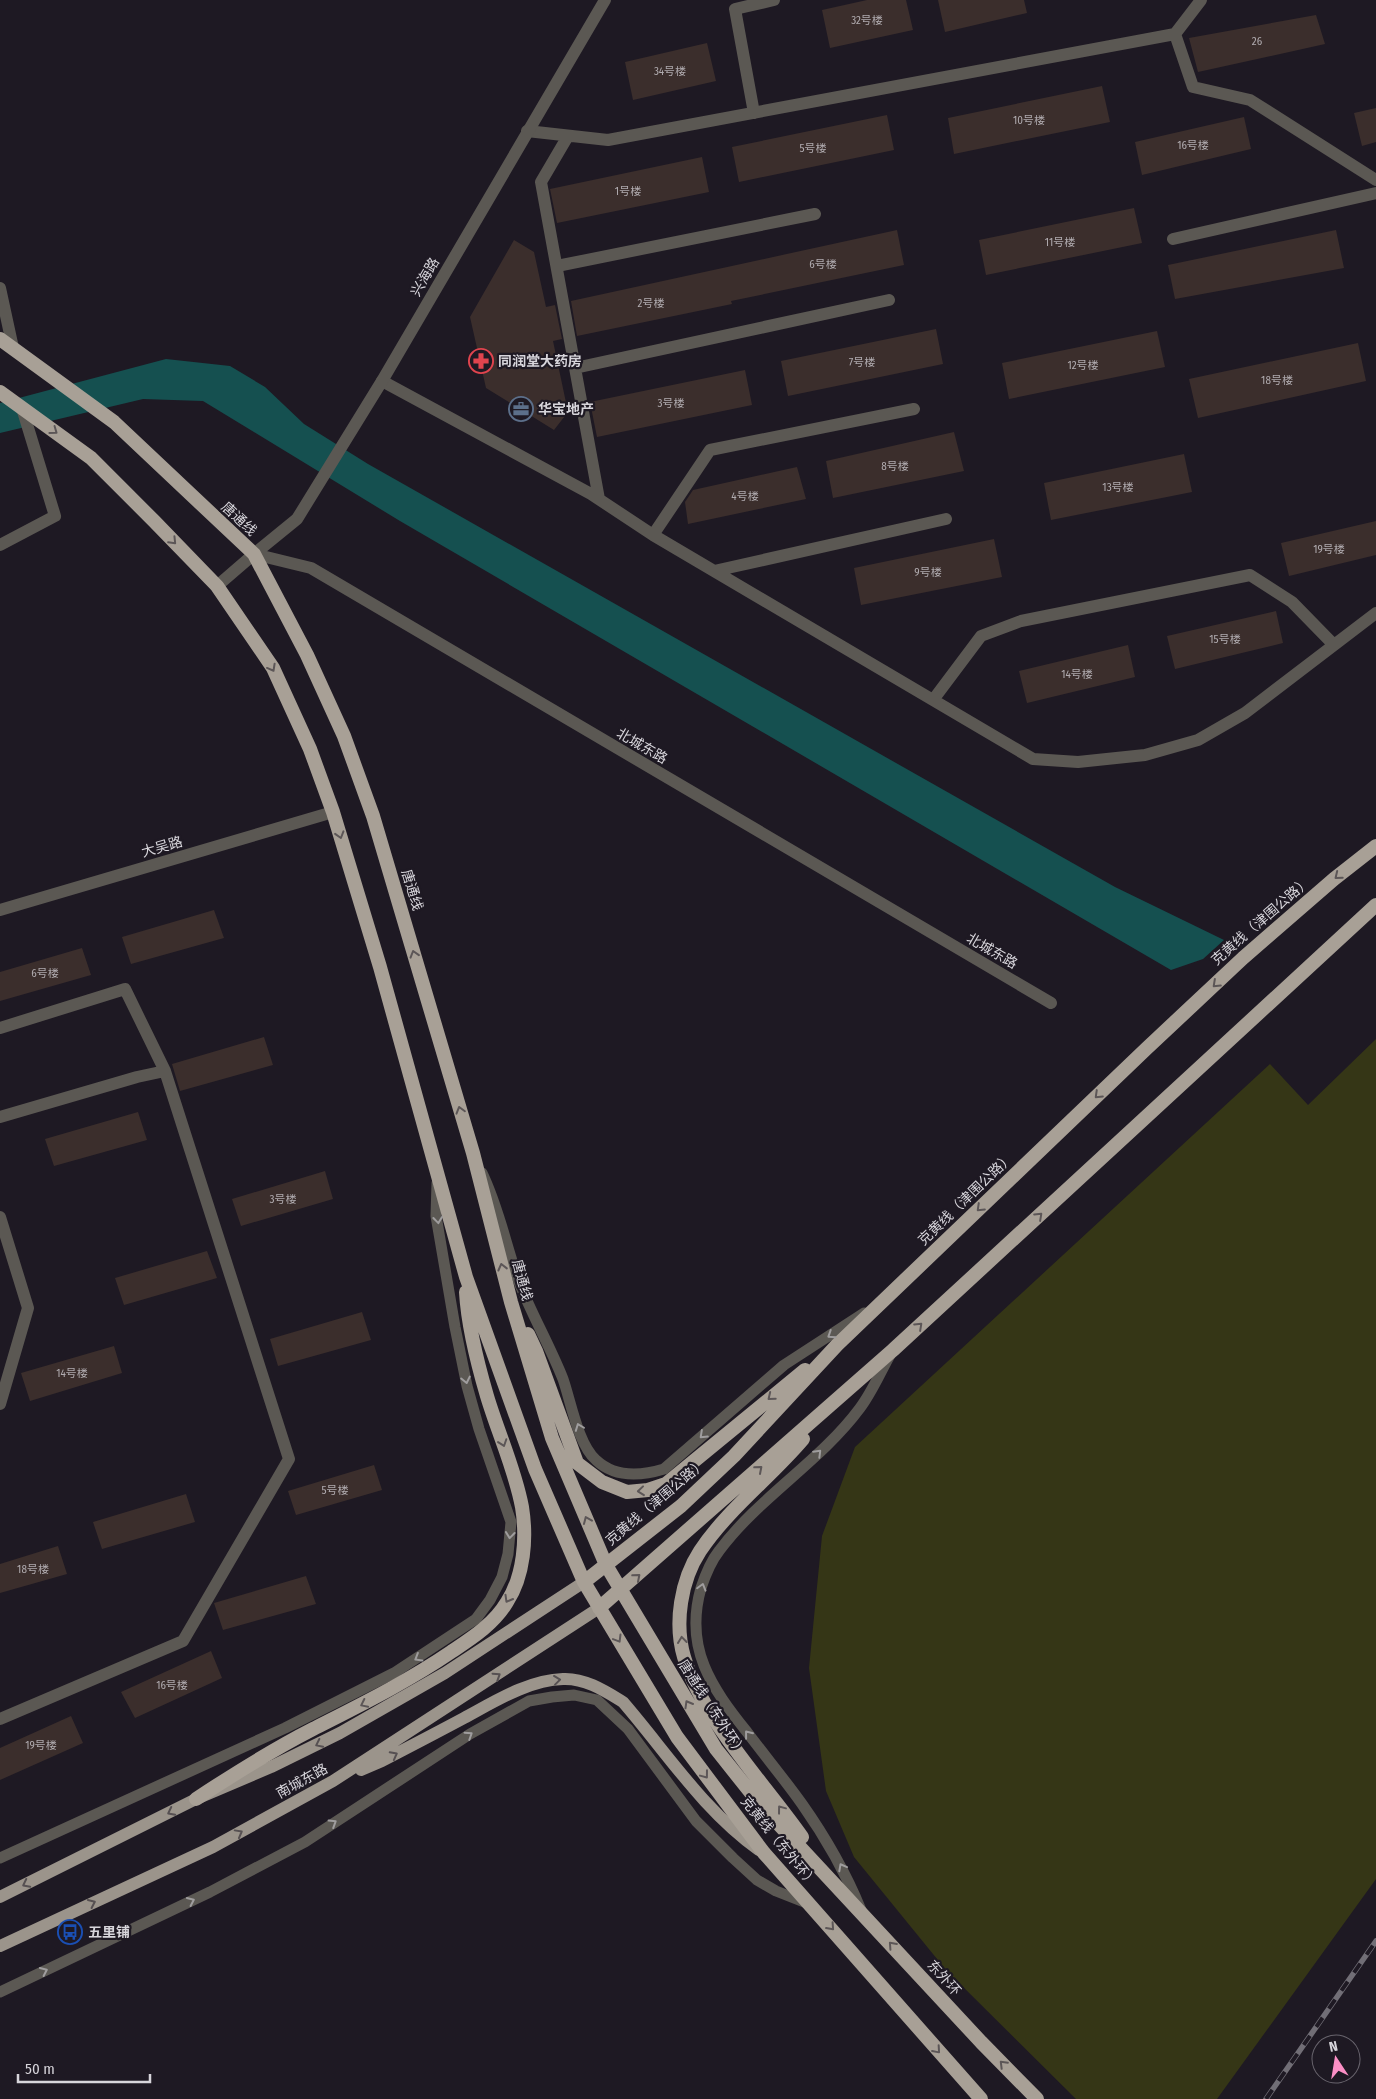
<svg xmlns="http://www.w3.org/2000/svg" width="1376" height="2099" viewBox="0 0 1376 2099" font-family="'Fira Sans Condensed','Noto Sans SC',sans-serif">
  <style>
    .green { fill: #353616 }
    .water { fill: #155050 }
    .building { fill: #3b2e2c }
    .lines { fill: none; stroke-linecap: round; stroke-linejoin: round }
    .service { stroke: #5b5853; stroke-width: 11 }
    .minor { stroke: #5b5853; stroke-width: 12 }
    .tertiary { stroke: #5b5853; stroke-width: 12 }
    .primary { stroke: #9b948b; stroke-width: 12 }
    .trunk { stroke: #a8a096; stroke-width: 14 }
    .rail-casing { stroke: #716e76; stroke-width: 5.5 }
    .rail { stroke: #1e1923; stroke-width: 4; stroke-dasharray: 11; stroke-linecap: butt }
    .oneway { stroke: #5c5657 }
    .oneway2 { stroke: #9f9d9e }
    .oneway3 { stroke: #565052 }
    .labels { text-anchor: middle; dominant-baseline: central; stroke-width: 4.5; stroke-linejoin: round; paint-order: stroke }
    .number-label { font-size: 11px; fill: #b0abaf }
    .street-label { font-size: 14px; fill: #d7d5db; stroke: #1e1923 }
    .poi-label { font-size: 14px; font-weight: bold; fill: #d7d5db; stroke: #1e1923; text-anchor: start }
  </style>
  <rect width="100%" height="100%" fill="#1e1923"/>
  <!-- green -->
  <path class="green" d="M 1376,1039 L 1376,1879 L 1217,2099 L 1076,2099 L 946,1970 L 854,1857 L 826,1791 L 809,1668 L 822,1536 L 855,1447 L 1244,1088 L 1270,1064 L 1308,1105 Z"/>
  <!-- water -->
  <path class="water" d="M 166,359 L 230,366 L 265,387 L 304,424 L 368,464 L 1115,887 L 1224,940 L 1203,959 L 1171,970 L 400,521 L 203,401 L 143,399 L 0,433 L 0,403 Z"/>
  <!-- building -->
  <path class="building" d="M 867,0 L 906,0 L 913,30 L 830,48 L 822,10 Z
    M 938,0 L 1024,0 L 1027,13 L 945,32 Z
    M 1316,15 L 1325,44 L 1198,72 L 1189,38 Z
    M 707,43 L 716,81 L 633,100 L 625,62 Z
    M 1102,86 L 1110,122 L 954,154 L 948,118 Z
    M 1376,108 L 1376,142 L 1362,146 L 1354,113 Z
    M 887,115 L 894,150 L 739,182 L 732,147 Z
    M 1244,117 L 1251,149 L 1142,175 L 1135,142 Z
    M 702,157 L 709,192 L 557,223 L 550,189 Z
    M 1134,208 L 1142,243 L 986,275 L 979,240 Z
    M 897,230 L 904,265 L 731,301 L 732,304 L 577,336 L 571,301 Z
    M 1336,230 L 1344,268 L 1175,299 L 1168,265 Z
    M 514,240 L 534,252 L 546,307 L 555,305 L 562,339 L 553,341 L 568,412 L 554,430 L 486,388 L 470,317 Z
    M 936,329 L 943,364 L 788,396 L 781,361 Z
    M 1157,331 L 1165,367 L 1009,399 L 1002,363 Z
    M 1358,343 L 1366,381 L 1198,418 L 1189,379 Z
    M 745,370 L 752,405 L 597,437 L 590,402 Z
    M 954,432 L 964,471 L 833,498 L 826,461 Z
    M 1184,454 L 1192,492 L 1051,520 L 1044,483 Z
    M 797,467 L 806,499 L 688,524 L 685,502 L 693,490 Z
    M 1376,521 L 1376,555 L 1289,576 L 1281,543 Z
    M 994,539 L 1002,577 L 861,605 L 854,568 Z
    M 1276,611 L 1283,643 L 1175,669 L 1167,636 Z
    M 1128,645 L 1135,677 L 1027,703 L 1019,671 Z
    M 214,910 L 224,938 L 131,964 L 122,937 Z
    M 82,948 L 91,975 L 0,1001 L 0,972 Z
    M 264,1037 L 273,1065 L 180,1091 L 172,1064 Z
    M 138,1112 L 147,1140 L 54,1166 L 45,1139 Z
    M 325,1171 L 333,1199 L 241,1226 L 232,1199 Z
    M 207,1251 L 217,1278 L 124,1305 L 115,1278 Z
    M 362,1312 L 371,1340 L 278,1366 L 270,1339 Z
    M 114,1346 L 122,1373 L 30,1401 L 21,1373 Z
    M 374,1465 L 382,1490 L 296,1515 L 288,1491 Z
    M 186,1494 L 195,1522 L 102,1549 L 93,1522 Z
    M 58,1546 L 67,1574 L 0,1593 L 0,1564 Z
    M 306,1576 L 316,1604 L 223,1630 L 214,1603 Z
    M 211,1651 L 222,1678 L 135,1718 L 121,1692 Z
    M 71,1716 L 83,1743 L 0,1780 L 0,1748 Z"/>
  <g class="lines">
    <!-- service -->
    <path class="service" d="M 482,1173 C 499,1208 506,1246 519,1282 C 532,1315 550,1346 563,1379 C 571,1402 578,1444 596,1460 C 615,1478 641,1476 664,1469 L 784,1365 L 864,1313
      M 0,1858 L 285,1728 L 394,1673 L 476,1619 L 490,1600 L 502,1577 L 508,1554 L 511,1522 L 479,1429 L 467,1386 L 455,1327 L 436,1216 L 437,1183
      M 861,1910 C 845,1871 826,1838 802,1804 C 785,1780 765,1756 747,1732 C 711,1687 684,1648 701,1588 C 705,1576 711,1561 719,1551 C 759,1497 820,1462 860,1408 C 872,1392 880,1373 890,1355
      M 0,1992 L 210,1892 L 305,1842 L 470,1734 L 529,1701 L 552,1697 L 574,1695 L 597,1700 L 628,1729 L 696,1821 L 733,1858 L 757,1880 L 776,1891 L 809,1904"/>
    <!-- minor -->
    <path class="minor" d="M 1175,34 L 1193,87 L 1250,100 L 1376,180
      M 754,113 L 735,9 L 774,0
      M 527,131 L 608,140 L 1175,34 L 1201,0
      M 568,136 L 541,182 L 599,499
      M 1173,239 L 1376,193
      M 557,266 L 815,214
      M 0,288 L 13,348
      M 575,368 L 889,300
      M 382,381 L 591,494 L 653,535 L 1033,759 L 1078,762 L 1145,755 L 1198,740 L 1245,713 L 1376,613
      M 653,535 L 710,450 L 914,409
      M 0,545 L 55,516 L 22,408
      M 714,571 L 946,519
      M 217,586 L 254,554 L 311,568 L 1051,1003
      M 933,700 L 981,636 L 1021,621 L 1250,575 L 1292,602 L 1334,645
      M 0,1028 L 125,989 L 165,1071
      M 0,1117 L 137,1077 L 165,1071 L 289,1459 L 183,1641 L 0,1719
      M 0,1217 L 28,1308 L 0,1404"/>
    <!-- tertiary -->
    <path class="tertiary" d="M 254,554 L 297,519 L 382,381 L 605,0
      M 0,910 L 333,812"/>
    <!-- primary -->
    <path class="primary" d="M 361,1770 L 382,1761 C 409,1747 436,1733 464,1718 C 494,1702 528,1680 563,1679 C 585,1678 605,1691 623,1702 C 667,1753 704,1811 759,1850
      M 0,1897 L 196,1799 L 271,1767 L 340,1733 L 445,1673 L 584,1582
      M 0,1946 L 213,1847 L 333,1781 L 599,1608"/>
    <!-- trunk -->
    <path class="trunk" d="M 0,339 L 114,422 L 254,554 L 307,655 L 344,736 L 373,816 L 473,1153 L 511,1302 L 552,1438 L 606,1565 L 716,1749 L 759,1803 L 981,2042 L 1037,2099
      M 0,392 L 91,458 L 154,521 L 217,586 L 273,668 L 310,749 L 333,812 L 380,967 L 466,1277 L 535,1469 L 584,1582 L 677,1737 L 764,1853 L 981,2099
      M 528,1334 L 536,1351 L 577,1463 L 602,1482 L 627,1492 L 648,1490 L 666,1484 L 805,1370
      M 584,1582 L 681,1506 L 734,1456 L 837,1345 L 1146,1049 L 1243,958 L 1334,879 L 1376,846
      M 599,1608 L 893,1350 L 1376,905
      M 196,1799 C 234,1774 272,1750 313,1729 C 360,1705 407,1682 451,1652 C 472,1638 494,1624 507,1602 C 524,1576 527,1538 522,1507 C 515,1469 498,1433 487,1396 C 477,1362 468,1327 466,1292
      M 802,1837 C 764,1783 703,1720 684,1657 C 674,1623 681,1580 700,1551 C 728,1509 771,1477 803,1439"/>
    <defs>
      <path id="rail" d="M 1266,2099 L 1376,1941"/>
    </defs>
    <!-- rail casing -->
    <use href="#rail" class="rail-casing"/>
    <!-- rail -->
    <use href="#rail" class="rail"/>
  </g>
  <!-- one-way arrows -->
  <defs><path id="oneway-chevron" d="M-2-3.5L2.5 0L-2 3.5" fill="none" stroke-width="1.6" stroke-linecap="round" stroke-linejoin="round" transform="scale(1.25)"/></defs>
  <g class="oneway">
    <use href="#oneway-chevron" transform="translate(54 431) rotate(36)"/>
    <use href="#oneway-chevron" transform="translate(173 541) rotate(46)"/>
    <use href="#oneway-chevron" transform="translate(272 668) rotate(61)"/>
    <use href="#oneway-chevron" transform="translate(340 835) rotate(73)"/>
    <use href="#oneway-chevron" transform="translate(1338 876) rotate(141)"/>
    <use href="#oneway-chevron" transform="translate(414 954) rotate(-107)"/>
    <use href="#oneway-chevron" transform="translate(1216 984) rotate(137)"/>
    <use href="#oneway-chevron" transform="translate(1098 1095) rotate(136)"/>
    <use href="#oneway-chevron" transform="translate(460 1110) rotate(-106)"/>
    <use href="#oneway-chevron" transform="translate(980 1208) rotate(136)"/>
    <use href="#oneway-chevron" transform="translate(1039 1216) rotate(-43)"/>
    <use href="#oneway-chevron" transform="translate(502 1267) rotate(-104)"/>
    <use href="#oneway-chevron" transform="translate(919 1326) rotate(-43)"/>
    <use href="#oneway-chevron" transform="translate(771 1397) rotate(141)"/>
    <use href="#oneway-chevron" transform="translate(503 1443) rotate(71)"/>
    <use href="#oneway-chevron" transform="translate(759 1469) rotate(-41)"/>
    <use href="#oneway-chevron" transform="translate(641 1491) rotate(174)"/>
    <use href="#oneway-chevron" transform="translate(587 1520) rotate(-113)"/>
    <use href="#oneway-chevron" transform="translate(637 1577) rotate(-41)"/>
    <use href="#oneway-chevron" transform="translate(508 1599) rotate(120)"/>
    <use href="#oneway-chevron" transform="translate(618 1639) rotate(59)"/>
    <use href="#oneway-chevron" transform="translate(682 1640) rotate(-97)"/>
    <use href="#oneway-chevron" transform="translate(364 1704) rotate(154)"/>
    <use href="#oneway-chevron" transform="translate(688 1704) rotate(-120)"/>
    <use href="#oneway-chevron" transform="translate(705 1775) rotate(53)"/>
    <use href="#oneway-chevron" transform="translate(781 1809) rotate(-127)"/>
    <use href="#oneway-chevron" transform="translate(831 1927) rotate(48)"/>
    <use href="#oneway-chevron" transform="translate(892 1945) rotate(-132)"/>
    <use href="#oneway-chevron" transform="translate(937 2050) rotate(49)"/>
    <use href="#oneway-chevron" transform="translate(1003 2064) rotate(-135)"/>
  </g>
  <g class="oneway2">
    <use href="#oneway-chevron" transform="translate(438 1220) rotate(83)"/>
    <use href="#oneway-chevron" transform="translate(831 1335) rotate(147)"/>
    <use href="#oneway-chevron" transform="translate(466 1380) rotate(78)"/>
    <use href="#oneway-chevron" transform="translate(579 1427) rotate(-111)"/>
    <use href="#oneway-chevron" transform="translate(703 1435) rotate(137)"/>
    <use href="#oneway-chevron" transform="translate(818 1453) rotate(-45)"/>
    <use href="#oneway-chevron" transform="translate(510 1535) rotate(96)"/>
    <use href="#oneway-chevron" transform="translate(702 1587) rotate(-74)"/>
    <use href="#oneway-chevron" transform="translate(418 1658) rotate(149)"/>
    <use href="#oneway-chevron" transform="translate(748 1734) rotate(-128)"/>
    <use href="#oneway-chevron" transform="translate(469 1735) rotate(-33)"/>
    <use href="#oneway-chevron" transform="translate(333 1823) rotate(-32)"/>
    <use href="#oneway-chevron" transform="translate(842 1867) rotate(-118)"/>
    <use href="#oneway-chevron" transform="translate(191 1901) rotate(-25)"/>
    <use href="#oneway-chevron" transform="translate(44 1971) rotate(-25)"/>
  </g>
  <g class="oneway3">
    <use href="#oneway-chevron" transform="translate(497 1676) rotate(-33)"/>
    <use href="#oneway-chevron" transform="translate(557 1680) rotate(-7)"/>
    <use href="#oneway-chevron" transform="translate(319 1744) rotate(154)"/>
    <use href="#oneway-chevron" transform="translate(394 1755) rotate(-28)"/>
    <use href="#oneway-chevron" transform="translate(171 1812) rotate(153)"/>
    <use href="#oneway-chevron" transform="translate(239 1833) rotate(-29)"/>
    <use href="#oneway-chevron" transform="translate(26 1884) rotate(153)"/>
    <use href="#oneway-chevron" transform="translate(92 1903) rotate(-25)"/>
  </g>
  <!-- icons -->
  <defs>
    <symbol id="pharmacy-ring" viewBox="-11 -11 22 22"><circle r="9.5" fill="#1e1923" stroke="#e0444e" stroke-width="1.5"/><path d="M-2-6h4v4h4v4h-4v4h-4v-4h-4v-4h4Z" fill="#e0444e"/></symbol>
    <symbol id="office-ring" viewBox="-11 -11 22 22"><circle r="9.5" fill="#1e1923" stroke="#5c6f8a" stroke-width="1.5"/><path d="M-6-3h4V-5.5h4V-3h4V5H-6ZM-1-4.5V-3h2v-1.5ZM-6 0V1H6V0Z" fill="#5c6f8a"/></symbol>
    <symbol id="bus-ring" viewBox="-11 -11 22 22"><circle r="9.5" fill="#1e1923" stroke="#1a4fb4" stroke-width="1.5"/><path d="M-5-6H5V4H4V6H2V4H-2V6H-4V4H-5ZM-3.5-4V0h7V-4ZM-3.5 1.2v1.5H-2V1.2ZM2 1.2v1.5H3.5V1.2Z" fill="#1a4fb4"/></symbol>
  </defs>
  <g fill-rule="evenodd">
    <use href="#pharmacy-ring" x="467" y="347" width="28" height="28"/>
    <use href="#office-ring" x="507" y="395" width="28" height="28"/>
    <use href="#bus-ring" x="56" y="1918" width="28" height="28"/>
  </g>
  <g class="labels">
    <!-- number labels -->
    <g class="number-label">
      <text x="867" y="20">32号楼</text>
      <text x="1257" y="41">26</text>
      <text x="670" y="71">34号楼</text>
      <text x="1029" y="120">10号楼</text>
      <text x="1193" y="145">16号楼</text>
      <text x="813" y="148">5号楼</text>
      <text x="628" y="191">1号楼</text>
      <text x="1060" y="242">11号楼</text>
      <text x="823" y="264">6号楼</text>
      <text x="651" y="303">2号楼</text>
      <text x="862" y="362">7号楼</text>
      <text x="1083" y="365">12号楼</text>
      <text x="1277" y="380">18号楼</text>
      <text x="671" y="403">3号楼</text>
      <text x="895" y="466">8号楼</text>
      <text x="1118" y="487">13号楼</text>
      <text x="745" y="496">4号楼</text>
      <text x="1329" y="549">19号楼</text>
      <text x="928" y="572">9号楼</text>
      <text x="1225" y="639">15号楼</text>
      <text x="1077" y="674">14号楼</text>
      <text x="45" y="973">6号楼</text>
      <text x="283" y="1199">3号楼</text>
      <text x="72" y="1373">14号楼</text>
      <text x="335" y="1490">5号楼</text>
      <text x="33" y="1569">18号楼</text>
      <text x="172" y="1685">16号楼</text>
      <text x="41" y="1745">19号楼</text>
    </g>
    <!-- street labels -->
    <g class="street-label">
      <text transform="translate(425 277) rotate(-60)">兴海路</text>
      <text transform="translate(239 519) rotate(43)">唐通线</text>
      <text transform="translate(642 746) rotate(30)">北城东路</text>
      <text transform="translate(162 847) rotate(-16)">大吴路</text>
      <text transform="translate(412 890) rotate(73)">唐通线</text>
      <text transform="translate(1261 921) rotate(-41)">克黄线（津围公路）</text>
      <text transform="translate(992 951) rotate(30)">北城东路</text>
      <text transform="translate(966 1199) rotate(-44)">克黄线（津围公路）</text>
      <text transform="translate(522 1280) rotate(75)">唐通线</text>
      <text transform="translate(656 1502) rotate(-40)">克黄线（津围公路）</text>
      <text transform="translate(712 1708) rotate(57)">唐通线（东外环）</text>
      <text transform="translate(302 1781) rotate(-29)">南城东路</text>
      <text transform="translate(779 1842) rotate(51)">克黄线（东外环）</text>
      <text transform="translate(944 1978) rotate(48)">东外环</text>
    </g>
    <!-- poi labels -->
    <g class="poi-label">
      <text x="498" y="361">同润堂大药房</text>
      <text x="538" y="409">华宝地产</text>
      <text x="88" y="1932">五里铺</text>
    </g>
  </g>
  <!-- north arrow -->
  <g transform="translate(1336 2059) rotate(348)"><circle r="24" fill="#1e1923" stroke="#68646d"/>
  <path d="M0-4L9 19L0 12L-9 19Z" fill="#fb8fc5"/>
  <text y="-8" font-size="14" font-weight="bold" text-anchor="middle" fill="#d7d5db">N</text>
  </g>
  <!-- scale -->
  <path d="M18 2074v8h132v-8" fill="none" stroke="#d7d5db" stroke-width="2.5"/>
  <text x="25" y="2074" font-size="15" fill="#d7d5db" stroke="#1e1923" stroke-width="4" paint-order="stroke">50 m</text>
</svg>
